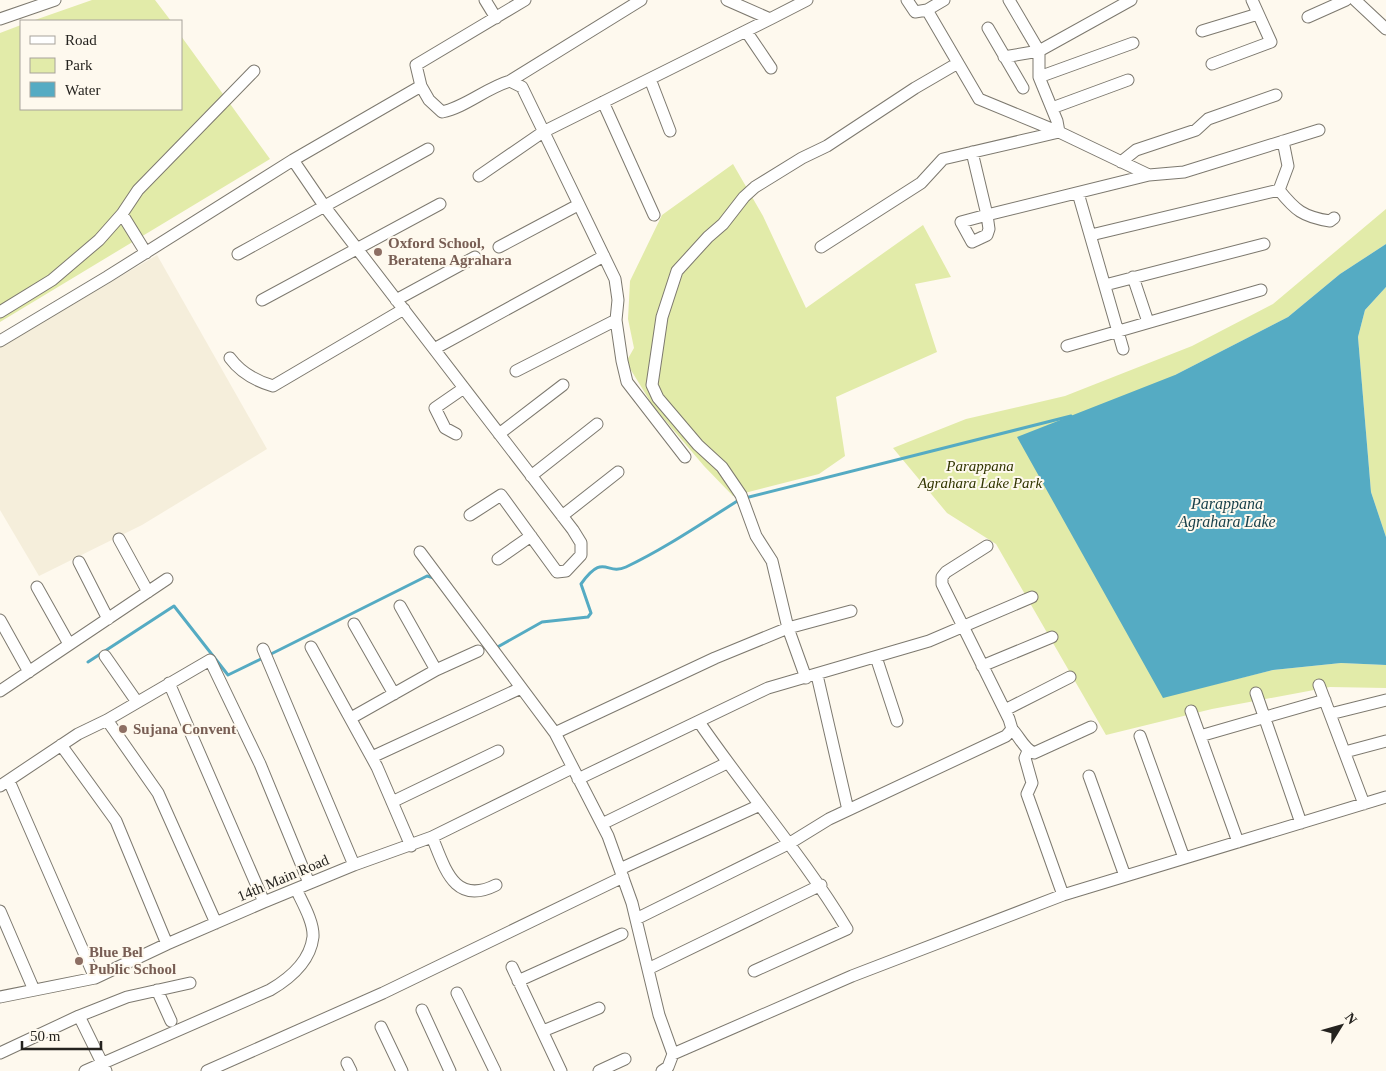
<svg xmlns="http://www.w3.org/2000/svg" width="1386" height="1071" viewBox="0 0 1386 1071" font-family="Georgia,serif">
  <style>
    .built { fill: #f5eedb }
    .green { fill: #e2eba9 }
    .water { fill: #55abc3 }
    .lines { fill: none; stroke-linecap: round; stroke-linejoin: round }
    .stream { stroke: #55abc3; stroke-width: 3 }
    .minor-casing { stroke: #7d796f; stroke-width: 13 }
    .minor { stroke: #fff; stroke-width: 11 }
    .education-dot { fill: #8d6e63; stroke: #fef9ee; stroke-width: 2 }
    .labels { text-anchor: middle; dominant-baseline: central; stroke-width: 4; stroke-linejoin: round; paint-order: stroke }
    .education-label { font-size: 15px; font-weight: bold; fill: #785e54; stroke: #fef9ee; text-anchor: start }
    .park-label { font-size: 15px; font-style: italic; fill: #313500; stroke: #fef9ee }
    .street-label { font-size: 15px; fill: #25231f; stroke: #fef9ee }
    .water-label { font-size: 16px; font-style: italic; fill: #173f49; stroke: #fef9ee }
  </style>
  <rect width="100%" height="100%" fill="#fef9ee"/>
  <!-- built -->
  <path class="built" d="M 157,255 L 267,449 L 142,525 L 39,576 L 0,510 L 0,347 Z"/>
  <!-- green -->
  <path class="green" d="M 92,0 L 155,0 L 171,21 L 32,21 Z
    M 21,25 L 21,109 L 181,109 L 181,36 L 270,159 L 0,322 L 0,33 Z
    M 733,164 L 763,216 L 806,308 L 923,225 L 951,277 L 915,284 L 937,352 L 836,397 L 845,456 L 819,474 L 733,496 L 704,466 L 653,406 L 626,362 L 634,348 L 628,319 L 630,281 L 662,215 Z
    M 1386,209 L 1386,244 L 1340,274 L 1288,317 L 1175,375 L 1160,690 L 1163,697 L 1273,670 L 1341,663 L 1386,665 L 1386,688 L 1330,687 L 1212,709 L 1106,735 L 996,544 L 947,513 L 893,448 L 966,419 L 1065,396 L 1192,346 L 1273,304 Z
    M 1386,287 L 1386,537 L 1371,492 L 1358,337 L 1365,310 Z"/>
  <!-- water -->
  <path class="water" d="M 1386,244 L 1386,287 L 1365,310 L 1358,337 L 1371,492 L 1386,537 L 1386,665 L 1341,663 L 1273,670 L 1163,698 L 1017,437 L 1175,375 L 1288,317 L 1340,274 Z"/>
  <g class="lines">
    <!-- stream -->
    <path class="stream" d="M 745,498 L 1071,416
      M 494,649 L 542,622 L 588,617 L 591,613 L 581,584 C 604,552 606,576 626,567 C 666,548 702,523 739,500
      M 269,655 L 427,576 L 434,578
      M 88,662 L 174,606 L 228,675 L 263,658"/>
    <defs>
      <path id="minor" d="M 485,0 L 496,18
        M 727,0 L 770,19 L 807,0
        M 907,0 L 915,12 L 927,10 L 944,0
        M 1355,0 L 1386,29
        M 927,10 L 979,99 L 1059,132 L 1149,175 L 1184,172 L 1319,130
        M 1308,17 L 1346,0
        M 0,19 L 55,0
        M 988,28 L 1023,88
        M 746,31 L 771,68
        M 1202,31 L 1258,14
        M 1004,57 L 1039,51 L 1009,0
        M 1212,64 L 1271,42 L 1252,0
        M 1039,77 L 1133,43
        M 650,79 L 670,131
        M 510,81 L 641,0
        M 421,86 L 416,65 L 525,0
        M 603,102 L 654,215
        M 1052,108 L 1128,80
        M 1059,132 L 1057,121 L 1039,77 L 1039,51 L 1131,0
        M 1283,141 L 1288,166 L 1279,190 C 1295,210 1303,217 1330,221 L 1334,218
        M 972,152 L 987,215 L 1149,175
        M 293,160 L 325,207 L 573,530 L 581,543 L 581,555 L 566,571 L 557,572 L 501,495 L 470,515
        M 1121,162 L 1136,150 L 1196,130 L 1208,119 L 1276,95
        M 479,176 L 543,132 L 770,19
        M 1078,193 L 1123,349
        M 122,214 L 146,253
        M 987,215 L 989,229 L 987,235 L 972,242 L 961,222 Z
        M 1091,235 L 1279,190
        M 499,247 L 578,205
        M 821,247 L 921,183 L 943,159 L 1059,132
        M 238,254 L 428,149
        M 1133,277 L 1148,322
        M 1105,285 L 1264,244
        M 262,300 L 440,204
        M 396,300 L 475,257
        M 0,312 L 52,280 L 99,240 L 122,214 L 138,190 L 254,71
        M 616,320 L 622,361 L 627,382 L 685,457
        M 0,341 L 107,277 L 293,160 L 421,86 L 429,100 L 442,112 C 466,107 486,88 510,81 L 522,87 L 615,279 L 618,300 L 616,320 L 516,371
        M 1067,346 L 1261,290
        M 434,349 L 604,256
        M 230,358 C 241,373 256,381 273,386 L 404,309
        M 456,434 L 445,428 L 435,408 L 464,388
        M 499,434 L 563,385
        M 531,476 L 597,424
        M 562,516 L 618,472
        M 119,539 L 148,592
        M 420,552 L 555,733 L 608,836 L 632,903 L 659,1015 L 673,1054 L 668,1067 L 662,1071
        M 498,559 L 531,536
        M 79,562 L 108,619
        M 37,587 L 69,644
        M 400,606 L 436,670
        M 0,620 L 29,672
        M 354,624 L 394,694
        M 311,647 L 377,767 L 411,846
        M 263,649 L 354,865
        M 105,656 L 137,702
        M 876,657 L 897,721
        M 982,666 L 1052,637
        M 817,675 L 848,810
        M 806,678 L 788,628 L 772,561 L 756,536 L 741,495 L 722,467 L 698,445 L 658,398 L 652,385 L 662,317 L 677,271 L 708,237 L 723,224 L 744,197 L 755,187 L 802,158 L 827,146 L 915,88 L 958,63
        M 169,683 L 264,902
        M 1319,685 L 1364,804
        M 0,691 L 167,579
        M 1256,693 L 1301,823
        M 1005,710 L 1070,677
        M 1191,711 L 1238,842
        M 1330,714 L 1386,700
        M 351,718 L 436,670 L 478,651
        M 107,720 L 158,793 L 216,923
        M 699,722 C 747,792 803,856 847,929 L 754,971
        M 1012,729 C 1019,736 1024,749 1034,753 L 1091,727
        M 555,733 L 715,658 L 788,628 L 851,611
        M 1140,736 L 1184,858
        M 1200,736 L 1325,700
        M 61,745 L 116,821 L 167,944
        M 1028,751 L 1025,758 L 1032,783 L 1027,794 L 1063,895
        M 1345,752 L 1386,741
        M 372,757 L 521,688
        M 1089,776 L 1125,876
        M 578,779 L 768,688 L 929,641 L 1032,597
        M 9,781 L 95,978
        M 0,786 L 78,734 L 107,720 L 210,660 L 260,764 L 309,883
        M 392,802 L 498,751
        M 602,824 L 727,763
        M 432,837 C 445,868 454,906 496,885
        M 620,869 L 760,805
        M 0,911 L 34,990
        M 636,919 L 790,843 L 829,819 L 1006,736 L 1012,729 L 1009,719 L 942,584 L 942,577 L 946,572 L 987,546
        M 512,967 L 561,1071
        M 648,969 L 821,885
        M 518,981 L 622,934
        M 157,990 L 171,1021
        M 457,993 L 495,1071
        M 0,997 L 95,978 L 167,944 L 264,902 L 354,865 L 432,837 L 572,768
        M 422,1010 L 450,1071
        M 79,1016 L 106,1071
        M 381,1027 L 402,1071
        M 543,1031 L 599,1008
        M 0,1053 L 79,1016 L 127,997 L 190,983
        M 673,1054 L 852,976 L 1063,895 L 1386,797
        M 347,1063 L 351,1071
        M 85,1071 L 270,990 C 289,979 310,962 313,937 C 314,922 302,902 296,889
        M 207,1071 L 383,993 L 623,877
        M 599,1071 L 625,1059"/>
    </defs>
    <!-- minor casing -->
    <use href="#minor" class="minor-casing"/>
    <!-- minor -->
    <use href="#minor" class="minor"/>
  </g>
  <!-- markers -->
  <g class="education-dot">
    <circle cx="378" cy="252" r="5"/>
    <circle cx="123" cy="729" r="5"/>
    <circle cx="79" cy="961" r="5"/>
  </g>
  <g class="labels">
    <!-- education labels -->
    <g class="education-label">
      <text x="388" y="243">Oxford School,<tspan x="388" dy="17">Beratena Agrahara</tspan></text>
      <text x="133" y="729">Sujana Convent</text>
      <text x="89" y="952">Blue Bel<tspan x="89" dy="17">Public School</tspan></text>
    </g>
    <!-- park labels -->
    <g class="park-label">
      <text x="980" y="466">Parappana<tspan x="980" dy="17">Agrahara Lake Park</tspan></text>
    </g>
    <!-- street labels -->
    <g class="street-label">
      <text transform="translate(283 878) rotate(-23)">14th Main Road</text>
    </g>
    <!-- water labels -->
    <g class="water-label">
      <text x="1227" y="503">Parappana<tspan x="1227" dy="18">Agrahara Lake</tspan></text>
    </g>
  </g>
  <!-- legend -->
  <rect x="20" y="20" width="162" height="90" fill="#fef9ee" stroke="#a7a39b"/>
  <rect x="30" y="36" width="25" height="8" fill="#ffffff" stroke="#a7a39b"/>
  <text x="65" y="45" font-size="15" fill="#25231f">Road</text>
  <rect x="30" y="58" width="25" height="15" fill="#e2eba9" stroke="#a7a39b"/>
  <text x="65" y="70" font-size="15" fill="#25231f">Park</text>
  <rect x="30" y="82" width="25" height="15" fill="#55abc3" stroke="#a7a39b"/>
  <text x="65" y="95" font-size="15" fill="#25231f">Water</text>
  <!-- north arrow -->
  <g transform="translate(1341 1026) rotate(53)" stroke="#fef9ee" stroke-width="4" paint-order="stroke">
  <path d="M0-4L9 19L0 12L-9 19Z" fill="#25231f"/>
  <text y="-8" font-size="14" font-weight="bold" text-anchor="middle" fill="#25231f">N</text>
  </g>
  <!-- scale -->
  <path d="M22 1041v8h79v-8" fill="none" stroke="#25231f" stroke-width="2.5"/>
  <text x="30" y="1041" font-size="15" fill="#25231f" stroke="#fef9ee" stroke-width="4" paint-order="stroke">50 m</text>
</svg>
